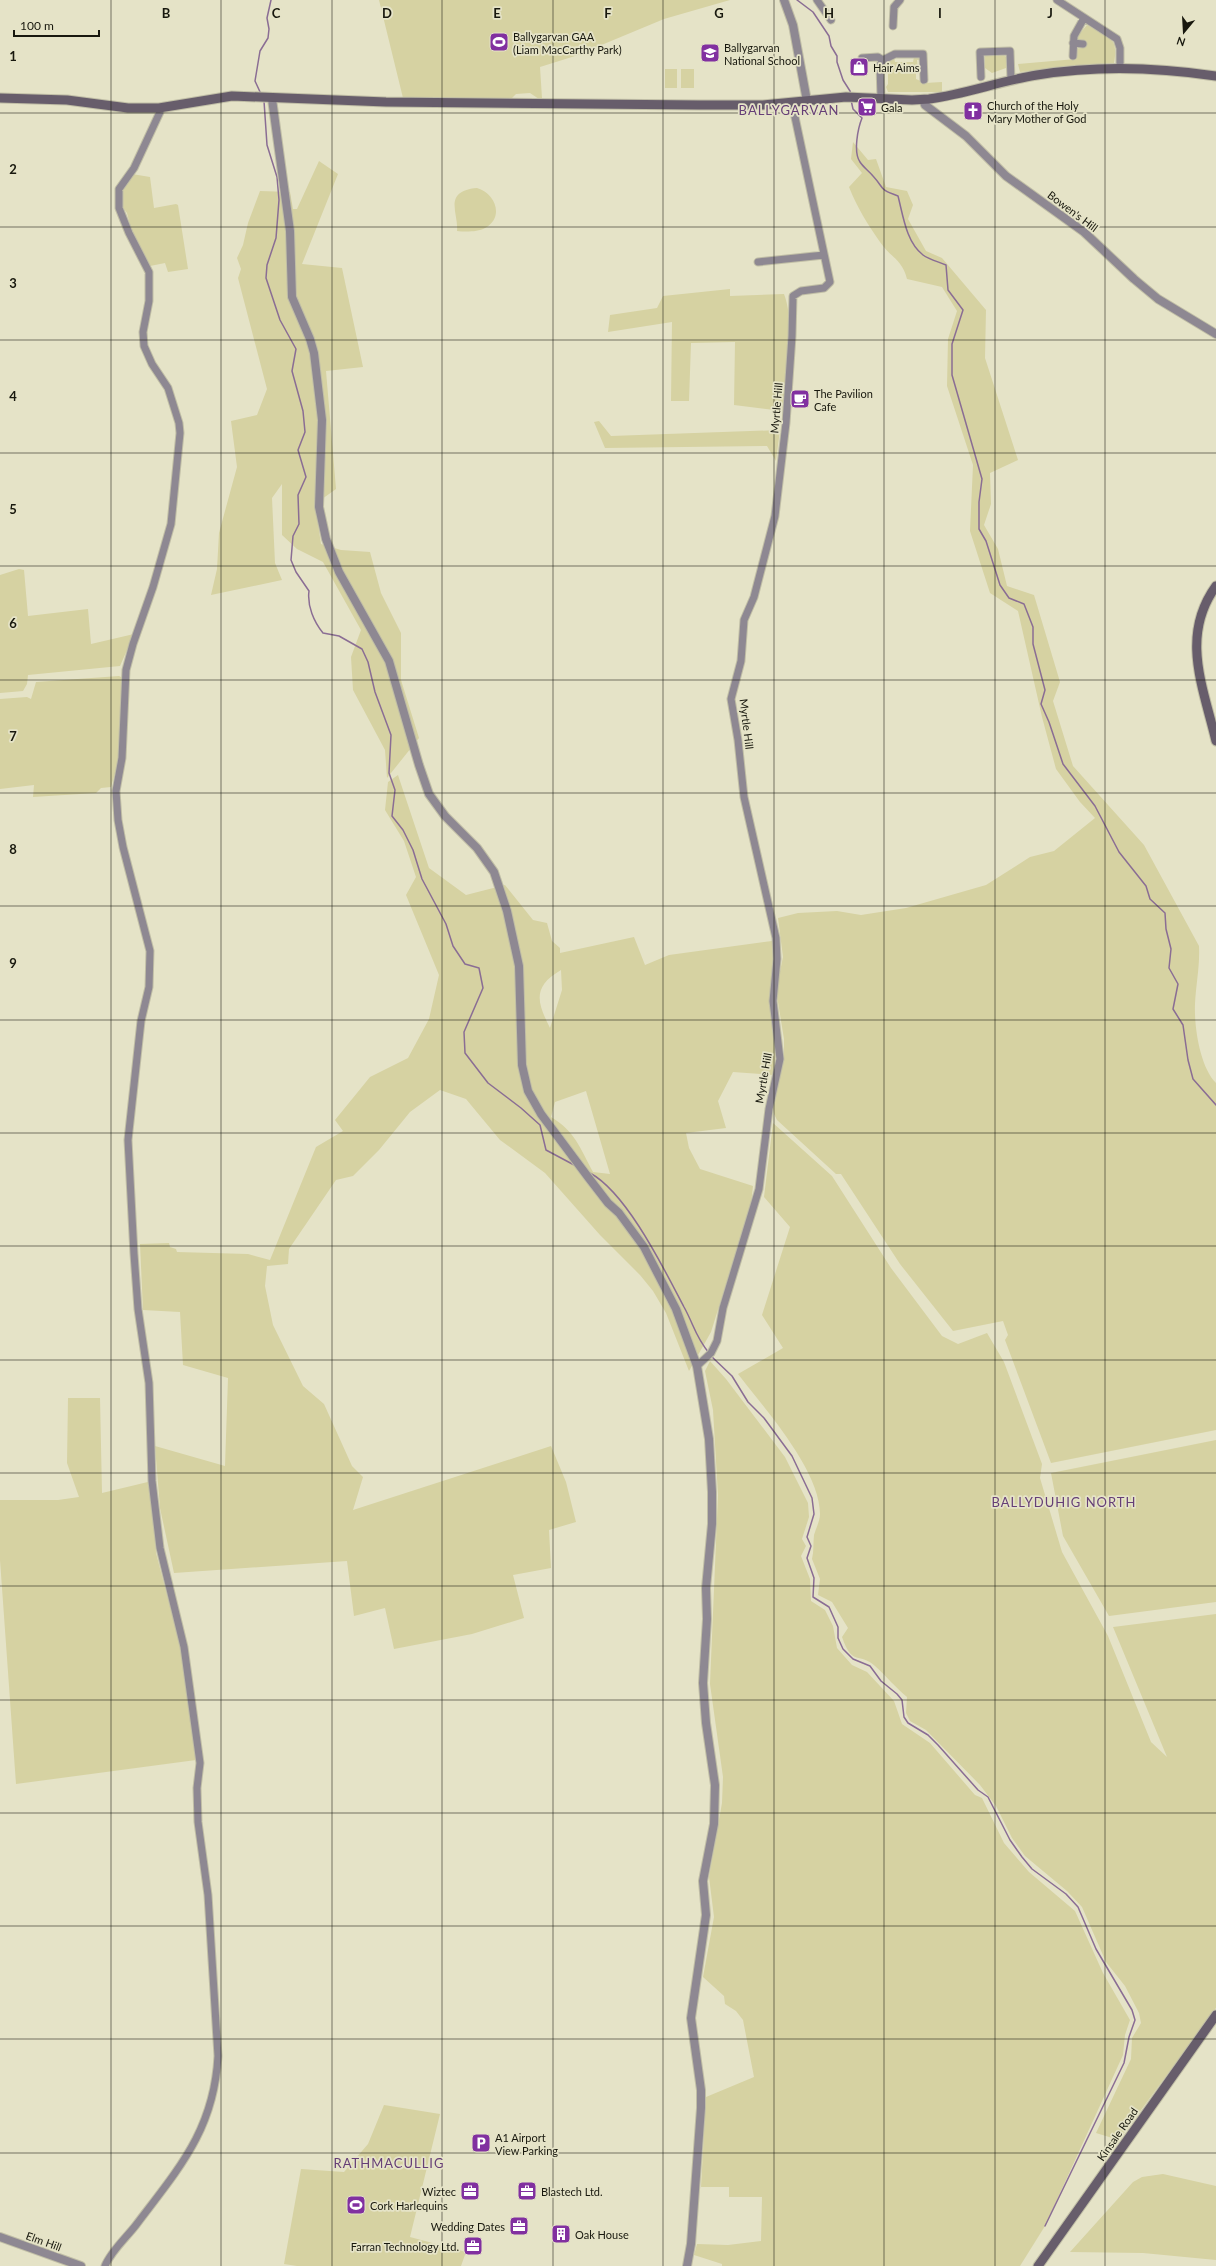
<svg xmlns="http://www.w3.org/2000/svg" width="1216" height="2266" viewBox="0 0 1216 2266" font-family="Lato,sans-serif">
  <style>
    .green { fill: #d6d2a2; fill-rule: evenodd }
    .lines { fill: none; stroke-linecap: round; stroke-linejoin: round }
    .stream { stroke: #8a6d94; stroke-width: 1.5 }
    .minor-casing { stroke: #c0bea6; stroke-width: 9 }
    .tertiary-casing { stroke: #c0bea6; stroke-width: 10 }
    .secondary-casing { stroke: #c0bea6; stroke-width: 11 }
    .minor { stroke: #8e8892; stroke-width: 7 }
    .tertiary { stroke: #8e8892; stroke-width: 8 }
    .secondary { stroke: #675d6b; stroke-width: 9 }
    .grid { fill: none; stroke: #18180e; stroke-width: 1; stroke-opacity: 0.55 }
    .labels { text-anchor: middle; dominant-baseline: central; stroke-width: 3.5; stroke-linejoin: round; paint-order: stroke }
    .poi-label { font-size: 11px; fill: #18180e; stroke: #e5e3c7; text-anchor: start }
    .street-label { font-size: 11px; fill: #18180e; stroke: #e5e3c7 }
    .quarter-label { font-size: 13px; letter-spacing: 1px; fill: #653e76; stroke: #e5e3c7 }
    .grid-label { font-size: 13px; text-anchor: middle; font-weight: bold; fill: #18180e; stroke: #e5e3c7; stroke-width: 3.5; stroke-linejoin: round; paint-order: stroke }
  </style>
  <rect width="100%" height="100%" fill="#e5e3c7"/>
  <!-- green -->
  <path class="green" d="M 379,0 L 730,0 L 664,19 L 575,56 L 540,67 L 542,98 L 539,99 L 530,93 L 516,94 L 512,98 L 403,98 Z
    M 1087,25 C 1108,37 1119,36 1114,63 L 1020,72 L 1018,64 L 1076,59 L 1076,49 L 1086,47 L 1087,43 L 1075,39 Z
    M 1004,55 L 1006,57 L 1006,68 L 992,73 L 985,68 L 985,56 Z
    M 894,57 L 895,62 L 913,62 L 914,57 L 919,57 L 921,60 L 917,60 L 918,69 L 921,69 L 922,71 L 916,73 L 916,79 L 925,83 L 942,82 L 942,92 L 888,92 L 886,87 L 888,84 L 888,67 L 883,67 L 884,63 Z
    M 665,69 L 677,69 L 677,88 L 665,88 Z
    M 681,69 L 694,69 L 694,88 L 681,88 Z
    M 853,142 L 868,160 L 876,159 L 886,187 L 907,191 L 913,205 L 908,219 L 926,251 L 942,258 L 986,310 L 985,358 L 1018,460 L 990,473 L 991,504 L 984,525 L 998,549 L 1007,586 L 1034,595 L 1060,682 L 1053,701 L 1073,766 L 1144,845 L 1199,946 C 1200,966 1196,984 1195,1004 C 1194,1027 1200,1067 1216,1083 L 1216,1430 L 1051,1463 L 1005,1340 L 1008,1335 L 1003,1321 L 953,1331 L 900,1264 L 841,1174 L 836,1174 L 777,1120 L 774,1114 L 773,1107 L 784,1057 L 784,1039 L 777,996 L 777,986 L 783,957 L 778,918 L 798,913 L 837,911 L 861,915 L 906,908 L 986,885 L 1030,857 L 1054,851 L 1095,818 L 1080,802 L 1056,769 L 1042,717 L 1018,611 L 990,593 L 970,531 L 973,465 L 947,386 L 948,339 L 957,311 L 942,287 L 907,279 C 902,259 891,258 880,242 C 868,225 857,207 849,187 L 862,173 L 851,159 Z
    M 319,161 L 338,174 L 302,264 L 342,268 L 363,367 L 326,371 L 336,489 L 315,504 L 321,544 L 341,550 L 370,552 L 381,593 L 401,633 L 401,680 L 419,738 L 387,778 L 385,750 L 353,690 L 351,657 L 361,630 L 323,562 L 297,549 L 282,535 L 282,484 L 272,498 L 275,563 L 282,580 L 211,595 L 217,569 L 219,533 L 237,467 L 231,421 L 257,415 L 267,389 L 238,278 L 241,269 L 237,258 L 243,245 L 248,223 L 260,191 L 290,192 L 293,209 L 297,209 Z
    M 132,174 L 150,177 L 154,208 L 176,204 L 178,205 L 188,269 L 168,272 L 165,263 L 150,266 L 132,233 L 127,213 L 121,205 L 122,189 Z
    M 477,188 C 495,193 505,217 485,228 C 478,232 465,232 457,231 C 459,214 442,191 477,188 Z
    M 730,289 L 730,296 L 784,294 C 796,326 786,376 782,411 L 734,405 L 735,342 L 691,343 L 689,401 L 671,401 L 672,322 L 608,332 L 610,315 L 657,308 L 663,296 Z
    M 599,421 L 611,436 L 780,430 L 776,461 L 767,446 L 605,448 L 594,422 Z
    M 19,569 L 24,570 L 28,616 L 88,609 L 91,644 L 134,634 L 120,666 L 28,675 L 27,684 L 23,691 L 0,693 L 0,575 Z
    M 119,676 L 123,678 L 119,760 L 111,787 L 101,788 L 96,793 L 33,797 L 34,785 L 0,789 L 0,699 L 27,697 L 31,699 L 36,682 Z
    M 398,775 L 429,868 L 466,895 L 505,885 L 533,920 L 547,923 L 552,941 L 560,948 L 560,953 L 634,937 L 645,965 L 669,955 L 772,941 L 774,962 L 769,999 L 776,1052 L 773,1075 L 733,1072 L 718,1101 L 726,1128 L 686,1133 L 689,1148 L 700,1169 L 753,1186 L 751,1204 L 711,1332 L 689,1371 L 666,1313 L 653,1291 L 640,1275 L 600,1235 L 545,1173 L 500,1140 L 466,1099 L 440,1090 L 410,1112 L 379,1150 L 353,1176 L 336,1180 L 289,1249 L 288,1264 L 267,1266 L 265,1286 L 273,1325 L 303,1386 L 324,1404 L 352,1466 L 363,1477 L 353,1510 L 551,1446 L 566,1482 L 576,1522 L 549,1530 L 551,1568 L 513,1575 L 524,1618 L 472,1634 L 394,1649 L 385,1608 L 354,1616 L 347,1561 L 174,1573 L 160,1508 L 155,1446 L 225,1466 L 228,1378 L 183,1365 L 180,1312 L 143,1310 L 140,1244 L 169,1243 L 170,1247 L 176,1249 L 177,1252 L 248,1254 L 270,1260 L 316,1147 L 343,1131 L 335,1120 L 370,1077 L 408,1058 L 429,1019 L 439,975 L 406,895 L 416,877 L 404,841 L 385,810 L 388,782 ZM 561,970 L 562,990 L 550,1028 C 537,1002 532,987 561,970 ZM 586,1091 L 610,1174 L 593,1172 C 580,1148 575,1131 551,1117 L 555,1102 Z
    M 773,1123 L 832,1176 L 891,1268 L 942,1336 L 958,1344 L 987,1333 L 1004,1362 L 1042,1464 L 1040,1478 L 1062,1552 L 1108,1636 L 1151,1742 L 1167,1757 L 1113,1627 L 1216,1614 L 1216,2008 L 1119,2140 L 1096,2133 L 1131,2059 L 1132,2038 L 1141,2023 L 1139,2013 L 1125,1986 L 1106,1962 L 1082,1907 L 1067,1891 L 1025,1856 L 1012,1838 L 996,1806 L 980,1785 L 926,1730 L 910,1721 L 906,1713 L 907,1697 C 896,1688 886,1676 875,1666 C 860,1652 852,1667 842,1637 L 848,1628 L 832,1602 L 818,1595 L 820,1579 L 812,1559 C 814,1551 813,1543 814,1535 C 816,1528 820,1521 820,1514 C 820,1470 764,1408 738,1374 L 783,1348 L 762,1315 L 790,1227 L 764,1197 Z
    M 710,1361 L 726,1379 L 785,1457 L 808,1503 L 809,1517 L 802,1539 L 806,1546 L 801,1556 L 810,1579 L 811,1601 L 825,1610 L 833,1626 L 837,1648 L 852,1665 L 867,1672 L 894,1701 L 902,1724 L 930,1743 L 975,1795 L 982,1798 L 1004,1843 L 1029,1872 L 1075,1911 L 1103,1973 L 1130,2020 L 1125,2035 L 1123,2055 L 1045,2226 L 1020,2266 L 722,2266 L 722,2264 L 694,2255 L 697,2244 L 728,2245 L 761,2241 L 762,2197 L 729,2197 L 729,2187 L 701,2187 L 706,2097 L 754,2077 L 743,2020 L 736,2011 L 725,2004 L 724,1996 L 703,1977 L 714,1917 L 709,1877 L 722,1803 L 723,1777 L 710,1684 L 718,1495 L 713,1410 L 705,1371 Z
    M 68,1398 L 100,1398 L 102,1493 L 152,1481 L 156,1553 L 180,1645 L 196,1760 L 16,1784 L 0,1560 L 0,1500 L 58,1500 L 79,1497 L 67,1463 Z
    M 1216,1440 L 1216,1602 L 1109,1616 L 1063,1536 L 1051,1473 Z
    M 384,2105 L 440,2114 L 410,2237 L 466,2252 L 461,2266 L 297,2266 L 284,2264 L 301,2169 L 344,2172 L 368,2144 Z
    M 1163,2174 L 1216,2186 L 1216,2260 L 1143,2253 L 1070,2252 L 1133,2182 L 1142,2177 Z"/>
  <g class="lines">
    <!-- stream -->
    <path class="stream" d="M 797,0 L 813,12 L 829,36 L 831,46 L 837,56 L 837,62 L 843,80 L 850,91 L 851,95
      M 261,94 L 255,81 L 260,51 L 268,38 L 269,29 L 267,18 L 271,0
      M 851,100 L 853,109 L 862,118 C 858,128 853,152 860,162 C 863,167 869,171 873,176 C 885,189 878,189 898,196 C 903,215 906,242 923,255 C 928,259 939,262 946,265 L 948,290 L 963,310 L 952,344 L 952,375 L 982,479 L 979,502 L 979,529 L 986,541 L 1000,585 L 1009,598 L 1024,604 L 1033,627 L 1033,644 L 1045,690 L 1041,704 L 1049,722 L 1063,764 L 1095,806 L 1119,852 L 1146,886 L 1150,899 L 1165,913 L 1166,929 L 1171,949 L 1169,968 L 1178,984 L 1173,1009 L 1183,1025 L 1188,1060 L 1193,1079 L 1216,1105
      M 264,101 L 267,145 L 277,177 L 279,200 L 276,238 L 267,265 L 266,278 L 280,320 L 296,349 L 292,371 L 303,411 L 305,432 L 298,450 L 306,477 L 298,495 L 299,524 L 293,536 L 291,560 L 296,572 L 309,591 C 307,606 314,622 323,633 L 339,636 L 362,649 L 368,662 L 375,692 L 391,735 L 389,773 L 395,790 L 392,816 L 403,830 L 413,850 L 422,879 L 446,924 L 453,946 L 465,964 L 479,968 L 483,988 L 464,1032 L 465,1053 L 488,1083 L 521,1108 L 540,1125 L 546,1150 L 576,1166
      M 590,1173 C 627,1193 664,1269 684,1307 C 694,1325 695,1336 709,1353
      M 711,1356 L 732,1376 L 748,1402 L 764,1418 L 792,1456 L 812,1498 L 814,1514 L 807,1537 L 811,1546 L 807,1558 L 814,1578 L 813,1597 L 829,1607 L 838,1627 L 838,1638 L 843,1649 L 853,1659 L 870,1666 L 881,1681 L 897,1694 L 902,1700 L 904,1717 L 908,1723 L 928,1735 L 938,1745 L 978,1790 L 988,1797 L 1010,1840 L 1022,1857 L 1032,1869 L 1066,1894 L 1078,1907 L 1096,1949 L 1132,2010 L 1135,2020 L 1129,2037 L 1124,2063 L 1045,2226"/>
    <defs>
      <path id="minor" d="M 817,0 L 831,20
        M 1057,0 L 1117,39 L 1120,48 L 1120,67
        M 893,26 L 894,7 L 900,0
        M 1073,43 L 1083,44
        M 1073,56 L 1074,36 L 1084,18
        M 862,58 L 878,57 L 883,60 L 895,54 L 923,54 L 924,80
        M 981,77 L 980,52 L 1010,51 L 1011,80
        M 881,98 L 880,65 L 883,60
        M 758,262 L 824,255
        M 697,1366 L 711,1353 L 717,1341 L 723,1308 L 759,1189 L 769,1109 L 780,1059 L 773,1001 L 777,959 L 776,938 L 744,797 L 738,740 L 731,699 L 741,661 L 744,620 L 754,597 L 775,516 L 786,423 L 792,336 L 793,296 L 801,291 L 824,288 L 830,282 L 792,103
        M 105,2266 C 111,2251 126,2238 136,2225 C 179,2168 214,2130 218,2056 L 208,1895 L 198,1822 L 197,1788 L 200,1763 L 184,1647 L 160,1548 L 152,1481 L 149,1383 L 138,1309 L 134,1254 L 128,1140 L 141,1021 L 149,987 L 150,951 L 123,847 L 118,820 L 116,791 L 122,758 L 126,670 L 133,644 L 153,587 L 171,524 L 180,433 L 179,423 L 168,388 L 152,364 L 144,346 L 143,332 L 149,301 L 149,272 L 129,233 L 119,208 L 119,189 L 134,168 L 160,112 L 159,108"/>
      <path id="tertiary" d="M 784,0 L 793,25 L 807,101
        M 272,99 L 290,231 L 292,297 L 310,339 L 314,353 L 322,420 L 319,507 L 326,539 L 339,572 L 389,661 L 419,765 L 429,794 L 445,816 L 477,848 L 494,872 L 507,911 L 519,966 L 522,1065 L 528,1091 L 541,1114 L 588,1177 L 608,1203 L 619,1213 L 644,1247 L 676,1309 L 697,1366 L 709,1439 L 712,1492 L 712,1524 L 706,1588 L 707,1619 L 703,1683 L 706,1723 L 715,1785 L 714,1824 L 703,1881 L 706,1915 L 691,2018 L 701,2090 L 701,2108 L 691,2244 L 687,2266
        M 923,100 L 925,105 L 966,136 L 1006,176 L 1084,232 L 1134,279 L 1158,299 L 1216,334
        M 0,2237 L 81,2266"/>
      <path id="secondary" d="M 0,98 L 67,100 L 128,108 L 159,108 L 232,96 L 386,102 L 699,105 L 763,105 L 846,97 L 912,100 L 929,99 C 966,94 1000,81 1037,75 C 1097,65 1156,67 1216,76
        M 1216,586 C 1180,636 1203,686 1216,741
        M 1038,2266 L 1216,2015"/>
    </defs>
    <!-- minor casing -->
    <use href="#minor" class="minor-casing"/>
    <!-- tertiary casing -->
    <use href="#tertiary" class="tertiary-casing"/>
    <!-- secondary casing -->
    <use href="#secondary" class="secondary-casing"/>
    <!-- minor -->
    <use href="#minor" class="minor"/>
    <!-- tertiary -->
    <use href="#tertiary" class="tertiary"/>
    <!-- secondary -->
    <use href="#secondary" class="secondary"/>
  </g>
  <!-- grid -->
  <path class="grid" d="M 111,0 L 111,2266M 221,0 L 221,2266M 332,0 L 332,2266M 442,0 L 442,2266M 553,0 L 553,2266M 663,0 L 663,2266M 774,0 L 774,2266M 884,0 L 884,2266M 995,0 L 995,2266M 1105,0 L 1105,2266M 0,113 L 1216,113M 0,227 L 1216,227M 0,340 L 1216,340M 0,453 L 1216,453M 0,566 L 1216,566M 0,680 L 1216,680M 0,793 L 1216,793M 0,906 L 1216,906M 0,1020 L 1216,1020M 0,1133 L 1216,1133M 0,1246 L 1216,1246M 0,1360 L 1216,1360M 0,1473 L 1216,1473M 0,1586 L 1216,1586M 0,1700 L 1216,1700M 0,1813 L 1216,1813M 0,1926 L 1216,1926M 0,2039 L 1216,2039M 0,2153 L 1216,2153"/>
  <!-- icons -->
  <defs>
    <symbol id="stadium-square" viewBox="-11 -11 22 22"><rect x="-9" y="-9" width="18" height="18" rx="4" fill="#8130a0" stroke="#e5e3c7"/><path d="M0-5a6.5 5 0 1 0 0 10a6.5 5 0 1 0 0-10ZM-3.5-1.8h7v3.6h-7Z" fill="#fff"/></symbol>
    <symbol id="school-square" viewBox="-11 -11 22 22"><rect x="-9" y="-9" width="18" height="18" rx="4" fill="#8130a0" stroke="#e5e3c7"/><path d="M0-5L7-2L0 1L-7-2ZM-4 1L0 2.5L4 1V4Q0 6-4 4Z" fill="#fff"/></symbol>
    <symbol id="shop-square" viewBox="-11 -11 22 22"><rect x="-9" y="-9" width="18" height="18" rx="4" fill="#8130a0" stroke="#e5e3c7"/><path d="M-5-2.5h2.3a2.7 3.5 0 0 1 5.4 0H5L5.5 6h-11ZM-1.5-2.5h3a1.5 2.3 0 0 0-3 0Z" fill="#fff"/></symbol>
    <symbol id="supermarket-square" viewBox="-11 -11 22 22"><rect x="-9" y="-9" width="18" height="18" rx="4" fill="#8130a0" stroke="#e5e3c7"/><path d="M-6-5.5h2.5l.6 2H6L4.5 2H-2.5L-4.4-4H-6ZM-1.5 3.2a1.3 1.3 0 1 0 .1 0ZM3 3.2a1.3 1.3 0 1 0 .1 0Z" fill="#fff"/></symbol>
    <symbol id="church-square" viewBox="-11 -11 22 22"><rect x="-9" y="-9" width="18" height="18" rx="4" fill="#8130a0" stroke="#e5e3c7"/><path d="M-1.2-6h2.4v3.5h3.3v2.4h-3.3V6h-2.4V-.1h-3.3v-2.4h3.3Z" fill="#fff"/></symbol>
    <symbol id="cafe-square" viewBox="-11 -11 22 22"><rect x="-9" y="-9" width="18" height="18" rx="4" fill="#8130a0" stroke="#e5e3c7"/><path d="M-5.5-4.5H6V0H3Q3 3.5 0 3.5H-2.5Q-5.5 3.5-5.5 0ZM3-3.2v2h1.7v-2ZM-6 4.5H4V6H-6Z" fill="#fff"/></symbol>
    <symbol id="parking-square" viewBox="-11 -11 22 22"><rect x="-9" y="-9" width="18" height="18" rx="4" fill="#8130a0" stroke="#e5e3c7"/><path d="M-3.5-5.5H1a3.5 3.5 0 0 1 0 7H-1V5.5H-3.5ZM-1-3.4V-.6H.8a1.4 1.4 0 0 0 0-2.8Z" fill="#fff"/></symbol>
    <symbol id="office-square" viewBox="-11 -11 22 22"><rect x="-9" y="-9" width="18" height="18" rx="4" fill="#8130a0" stroke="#e5e3c7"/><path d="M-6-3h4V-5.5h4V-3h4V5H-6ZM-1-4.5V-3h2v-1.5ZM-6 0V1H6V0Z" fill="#fff"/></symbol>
    <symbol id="building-square" viewBox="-11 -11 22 22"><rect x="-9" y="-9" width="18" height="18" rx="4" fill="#8130a0" stroke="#e5e3c7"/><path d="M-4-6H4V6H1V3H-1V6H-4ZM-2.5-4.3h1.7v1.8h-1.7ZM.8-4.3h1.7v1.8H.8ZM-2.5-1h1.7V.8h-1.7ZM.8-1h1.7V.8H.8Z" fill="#fff"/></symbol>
  </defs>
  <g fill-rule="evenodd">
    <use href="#stadium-square" x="488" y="31" width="22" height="22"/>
    <use href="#school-square" x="699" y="42" width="22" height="22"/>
    <use href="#shop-square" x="848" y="56" width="22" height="22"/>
    <use href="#supermarket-square" x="856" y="96" width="22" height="22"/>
    <use href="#church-square" x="962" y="100" width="22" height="22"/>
    <use href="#cafe-square" x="789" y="388" width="22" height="22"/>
    <use href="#parking-square" x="470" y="2132" width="22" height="22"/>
    <use href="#office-square" x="459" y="2180" width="22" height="22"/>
    <use href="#office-square" x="516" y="2180" width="22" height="22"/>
    <use href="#stadium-square" x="345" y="2194" width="22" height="22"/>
    <use href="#office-square" x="508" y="2215" width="22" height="22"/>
    <use href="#building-square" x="550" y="2223" width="22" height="22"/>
    <use href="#office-square" x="462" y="2235" width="22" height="22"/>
  </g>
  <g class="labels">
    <!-- poi labels -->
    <g class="poi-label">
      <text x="513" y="36">Ballygarvan GAA<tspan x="513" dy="13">(Liam MacCarthy Park)</tspan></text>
      <text x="724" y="47">Ballygarvan<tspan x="724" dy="13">National School</tspan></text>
      <text x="873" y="67">Hair Aims</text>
      <text x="987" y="105">Church of the Holy<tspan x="987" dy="13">Mary Mother of God</tspan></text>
      <text x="881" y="107">Gala</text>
      <text x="814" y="393">The Pavilion<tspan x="814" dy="13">Cafe</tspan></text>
      <text x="495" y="2137">A1 Airport<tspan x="495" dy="13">View Parking</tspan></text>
      <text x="456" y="2191" text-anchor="end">Wiztec</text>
      <text x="541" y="2191">Blastech Ltd.</text>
      <text x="370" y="2205">Cork Harlequins</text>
      <text x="505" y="2226" text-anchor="end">Wedding Dates</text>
      <text x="575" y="2234">Oak House</text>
      <text x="459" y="2246" text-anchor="end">Farran Technology Ltd.</text>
    </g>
    <!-- street labels -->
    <g class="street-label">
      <text transform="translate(1073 211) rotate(37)">Bowen's Hill</text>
      <text transform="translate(776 408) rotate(-85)">Myrtle Hill</text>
      <text transform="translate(747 724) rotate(83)">Myrtle Hill</text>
      <text transform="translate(763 1078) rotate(-80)">Myrtle Hill</text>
      <text transform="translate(1117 2134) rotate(-55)">Kinsale Road</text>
      <text transform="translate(44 2241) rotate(20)">Elm Hill</text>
    </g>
    <!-- quarter labels -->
    <g class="quarter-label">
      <text x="789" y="110">BALLYGARVAN</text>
      <text x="1064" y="1502">BALLYDUHIG NORTH</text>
      <text x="389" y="2163">RATHMACULLIG</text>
    </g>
  </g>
  <g class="grid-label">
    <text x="166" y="18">B</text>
    <text x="276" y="18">C</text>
    <text x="387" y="18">D</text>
    <text x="497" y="18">E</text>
    <text x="608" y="18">F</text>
    <text x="719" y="18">G</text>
    <text x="829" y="18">H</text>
    <text x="940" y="18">I</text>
    <text x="1050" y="18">J</text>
    <text x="13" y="61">1</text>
    <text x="13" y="174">2</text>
    <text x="13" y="288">3</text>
    <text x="13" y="401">4</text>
    <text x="13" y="514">5</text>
    <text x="13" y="628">6</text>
    <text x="13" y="741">7</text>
    <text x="13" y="854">8</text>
    <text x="13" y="968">9</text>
  </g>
  <!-- north arrow -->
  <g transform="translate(1184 32) rotate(198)" stroke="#e5e3c7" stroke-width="3" paint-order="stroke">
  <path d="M0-3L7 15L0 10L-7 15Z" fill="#18180e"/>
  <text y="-6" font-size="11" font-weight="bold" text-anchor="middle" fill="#18180e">N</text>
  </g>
  <!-- scale -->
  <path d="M14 30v6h85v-6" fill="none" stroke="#18180e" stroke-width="2"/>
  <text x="20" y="30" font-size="12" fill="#18180e" stroke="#e5e3c7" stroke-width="3" paint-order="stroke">100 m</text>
</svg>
